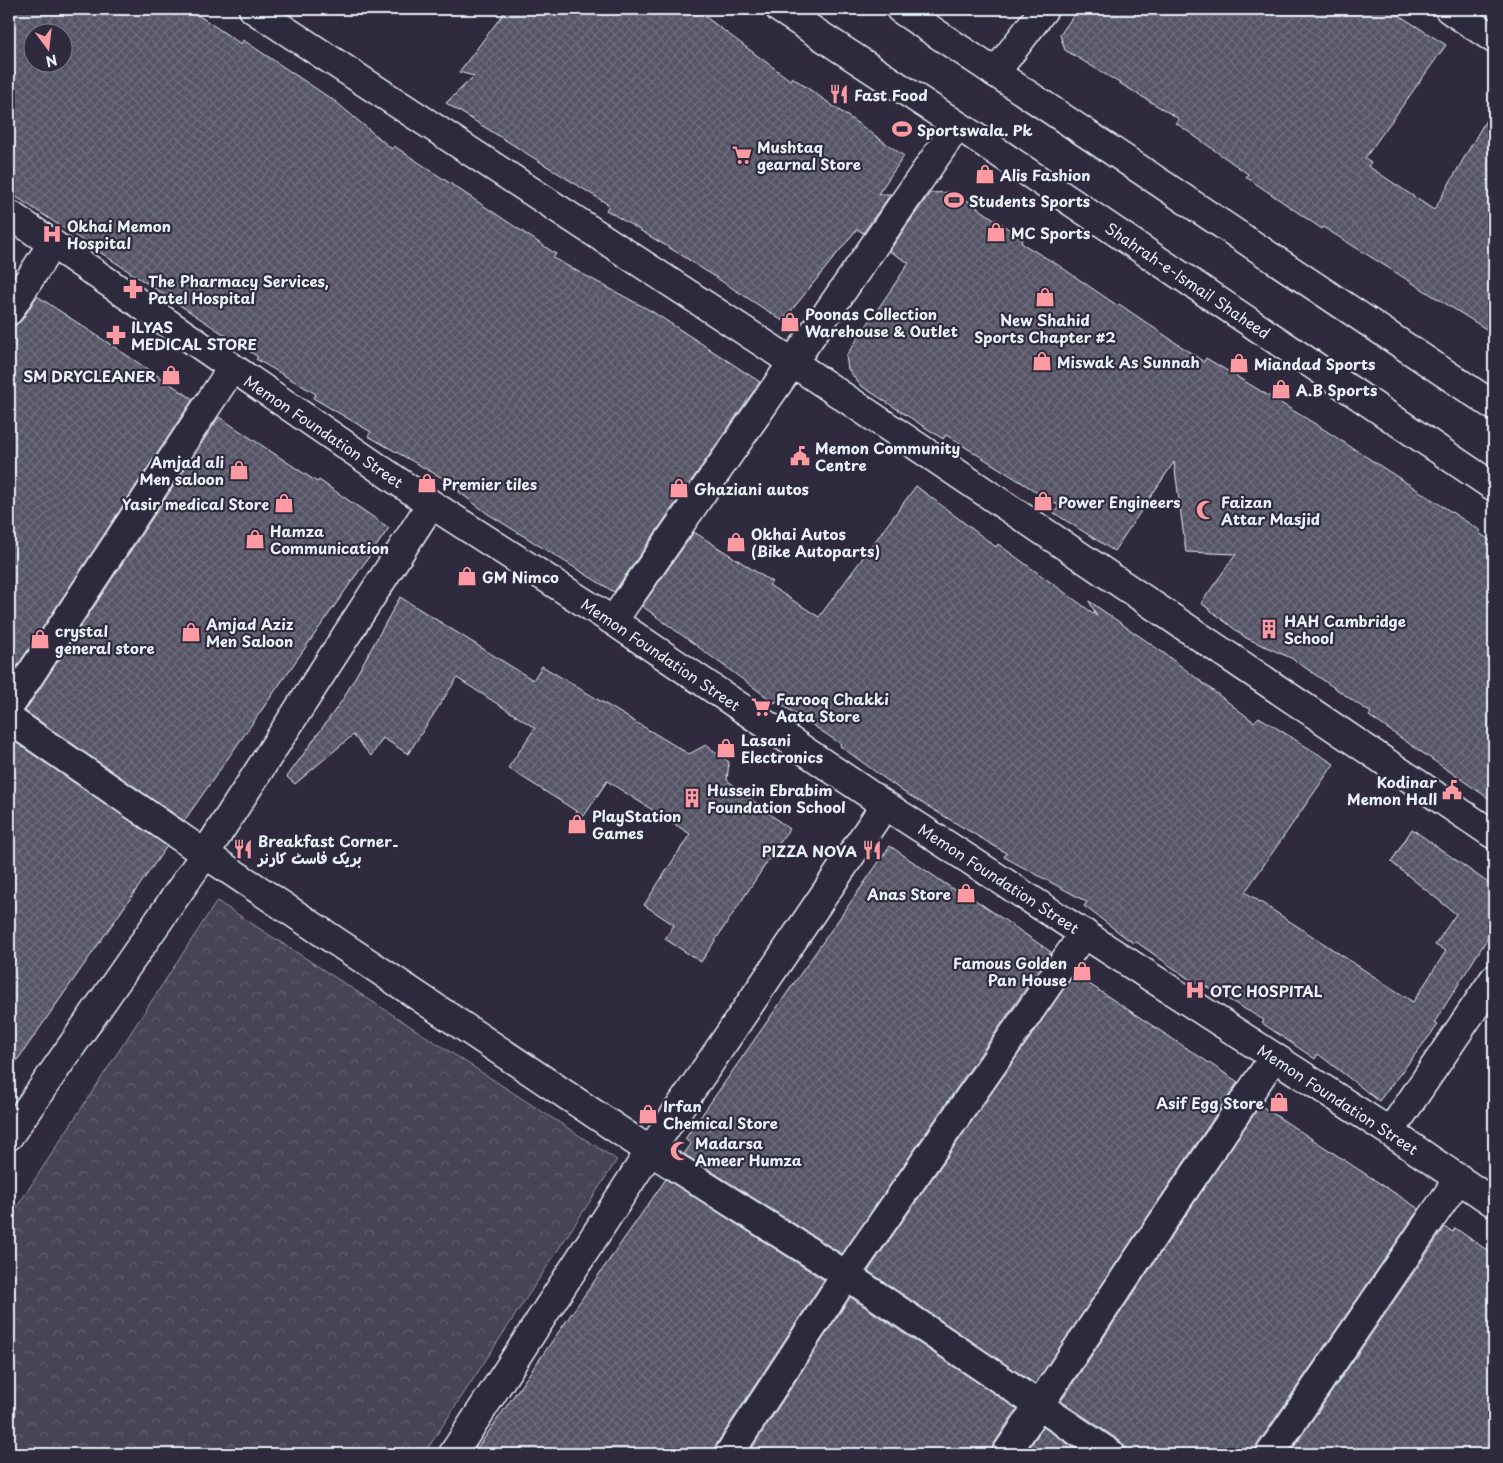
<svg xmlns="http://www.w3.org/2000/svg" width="1503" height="1463" viewBox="0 0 1503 1463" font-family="'Playpen Sans','Playpen Sans Arabic',sans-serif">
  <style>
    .forest { fill: url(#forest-crowns); stroke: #979aa6 }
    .building { fill: url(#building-cross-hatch); stroke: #e8f1f8; fill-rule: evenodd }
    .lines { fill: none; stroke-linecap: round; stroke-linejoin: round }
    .minor-casing { stroke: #e8f1f8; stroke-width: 31 }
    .major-casing { stroke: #e8f1f8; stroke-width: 31 }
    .minor { stroke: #2f2a3d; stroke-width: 28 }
    .major { stroke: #2f2a3d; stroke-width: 28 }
    .labels { text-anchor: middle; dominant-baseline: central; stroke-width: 4.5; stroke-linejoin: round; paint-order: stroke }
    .poi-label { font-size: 15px; font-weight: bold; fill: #e8f1f8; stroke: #2f2a3d; text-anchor: start }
    .street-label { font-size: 15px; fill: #e8f1f8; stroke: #2f2a3d }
  </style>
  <defs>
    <pattern id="forest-crowns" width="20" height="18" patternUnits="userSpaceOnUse" patternTransform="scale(1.25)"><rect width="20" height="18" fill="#464455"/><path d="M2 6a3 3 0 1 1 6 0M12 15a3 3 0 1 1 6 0" fill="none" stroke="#615f6e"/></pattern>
    <pattern id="building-cross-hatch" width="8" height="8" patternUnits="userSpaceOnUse" patternTransform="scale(1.25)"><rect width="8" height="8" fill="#575565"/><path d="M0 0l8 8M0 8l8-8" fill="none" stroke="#6f6e7c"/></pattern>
  </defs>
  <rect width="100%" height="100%" fill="#2f2a3d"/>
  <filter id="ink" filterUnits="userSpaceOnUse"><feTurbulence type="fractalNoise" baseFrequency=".02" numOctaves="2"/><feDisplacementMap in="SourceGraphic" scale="10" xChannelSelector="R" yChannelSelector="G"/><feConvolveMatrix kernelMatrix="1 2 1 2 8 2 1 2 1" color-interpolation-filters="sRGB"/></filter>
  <g filter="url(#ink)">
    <!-- forest -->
    <path class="forest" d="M 217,901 L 617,1160 L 424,1454 L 9,1454 L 9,1219 Z"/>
    <!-- building -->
    <path class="building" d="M 9,9 L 189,9 L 241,44 L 243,40 L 336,102 L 392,149 L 394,146 L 556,254 L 553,258 L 653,312 L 760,382 L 614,592 L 488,514 L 459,492 L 460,488 L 368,436 L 371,432 L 313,398 L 316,394 L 256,359 L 258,357 L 9,192 ZM 32,32 L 62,32 L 62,62 L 32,62 Z
      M 507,9 L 695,9 L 790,80 L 792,77 L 904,156 L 878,194 L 891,194 L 863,233 L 857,229 L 783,321 L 678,253 L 606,210 L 609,205 L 446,103 L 474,76 L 459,72 Z
      M 1078,9 L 1389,9 L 1446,45 L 1365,158 L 1371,162 L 1368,166 L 1434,210 L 1494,106 L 1494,334 L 1323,227 L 1322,229 L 1246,177 L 1248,174 L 1176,123 L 1179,119 L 1065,50 L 1060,35 Z
      M 955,192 L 1023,239 L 1021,243 L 1058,265 L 1118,306 L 1119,304 L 1204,362 L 1206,358 L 1317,425 L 1481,531 L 1479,533 L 1494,543 L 1494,802 L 1369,716 L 1371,713 L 1291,658 L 1246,638 L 1201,603 L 1236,554 L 1186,552 L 1174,462 L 1114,551 L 1054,513 L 1059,506 L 946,435 L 943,439 L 860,385 L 848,369 L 846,356 L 909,263 L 889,251 L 930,193 Z
      M 37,296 L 193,399 L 9,679 L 9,327 L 16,325 L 22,320 Z
      M 219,417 L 317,482 L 319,480 L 389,528 L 184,821 L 25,711 Z
      M 916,486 L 996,547 L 998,544 L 1097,616 L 1089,601 L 1165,654 L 1254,722 L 1259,717 L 1334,764 L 1245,892 L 1413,1002 L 1446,951 L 1435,945 L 1456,914 L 1391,862 L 1412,829 L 1494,887 L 1494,928 L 1434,1023 L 1438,1025 L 1379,1101 L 1318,1054 L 1315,1059 L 1262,1023 L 1264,1020 L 1198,982 L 1196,984 L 1135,941 L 1133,943 L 1084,906 L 1087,902 L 1004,857 L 1006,853 L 902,791 L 840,746 L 841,744 L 776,701 L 775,703 L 642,606 L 694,532 L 772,582 L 769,585 L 819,617 Z
      M 400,597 L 533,680 L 542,666 L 689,754 L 706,745 L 729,762 L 727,780 L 789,829 L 701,962 L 665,939 L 674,925 L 644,905 L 690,834 L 607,781 L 584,816 L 508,768 L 535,728 L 457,678 L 408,754 L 383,738 L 371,756 L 353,735 L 295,784 L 287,777 L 343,699 Z
      M 9,738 L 167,846 L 9,1072 Z
      M 890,846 L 969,900 L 971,897 L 1051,952 L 842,1254 L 684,1154 L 691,1144 L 685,1139 Z
      M 1074,974 L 1238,1082 L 1035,1384 L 868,1271 Z
      M 1260,1105 L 1419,1209 L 1257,1445 L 1255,1454 L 1126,1454 L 1125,1447 L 1120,1441 L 1061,1401 Z
      M 666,1179 L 824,1280 L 716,1445 L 714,1454 L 473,1454 Z
      M 1445,1227 L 1453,1232 L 1455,1228 L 1494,1255 L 1494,1454 L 1289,1454 Z
      M 850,1297 L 1017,1409 L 993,1445 L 991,1454 L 748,1454 Z
      M 1043,1427 L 1083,1454 L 1025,1454 Z"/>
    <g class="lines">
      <defs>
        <path id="minor" d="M 253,9 L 792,362 L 1494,835
          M 1449,9 L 1494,39
          M 995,73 L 1044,9
          M 9,214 L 431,504 L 613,621 L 885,805 L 1390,1132 L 1494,1203
          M 9,311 L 52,244
          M 613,621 L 957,126
          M 9,707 L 232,368
          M 9,719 L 205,854 L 650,1151 L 846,1275 L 1111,1454
          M 1390,1132 L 1494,979
          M 9,1136 L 205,854 L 431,504
          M 453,1454 L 650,1151 L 885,805
          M 729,1454 L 846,1275 L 1084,933
          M 1006,1454 L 1274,1057
          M 1270,1454 L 1459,1178"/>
        <path id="major" d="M 780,9 L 968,132 L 1494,487
          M 900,9 L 1494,406"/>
      </defs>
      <!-- minor casing -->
      <use href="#minor" class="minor-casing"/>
      <!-- major casing -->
      <use href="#major" class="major-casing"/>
      <!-- minor -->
      <use href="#minor" class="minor"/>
      <!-- major -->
      <use href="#major" class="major"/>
    </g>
  </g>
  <!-- icons -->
  <defs>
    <symbol id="restaurant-bare" viewBox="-9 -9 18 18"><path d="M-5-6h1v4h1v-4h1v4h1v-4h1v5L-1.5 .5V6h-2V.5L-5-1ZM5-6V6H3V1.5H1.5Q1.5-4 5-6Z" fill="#ff9aa2" stroke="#2f2a3d" stroke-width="2.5" paint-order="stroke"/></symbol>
    <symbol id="stadium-bare" viewBox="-9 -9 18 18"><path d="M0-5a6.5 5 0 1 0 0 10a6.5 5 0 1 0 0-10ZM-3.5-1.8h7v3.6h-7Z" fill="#ff9aa2" stroke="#2f2a3d" stroke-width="2.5" paint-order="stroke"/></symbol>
    <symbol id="supermarket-bare" viewBox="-9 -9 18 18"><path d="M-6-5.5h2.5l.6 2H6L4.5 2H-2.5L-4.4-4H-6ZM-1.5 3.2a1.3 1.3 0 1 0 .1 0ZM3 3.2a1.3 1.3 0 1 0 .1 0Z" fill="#ff9aa2" stroke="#2f2a3d" stroke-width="2.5" paint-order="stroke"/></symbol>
    <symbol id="shop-bare" viewBox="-9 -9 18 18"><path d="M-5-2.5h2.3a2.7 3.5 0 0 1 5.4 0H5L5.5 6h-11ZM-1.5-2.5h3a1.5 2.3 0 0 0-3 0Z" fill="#ff9aa2" stroke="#2f2a3d" stroke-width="2.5" paint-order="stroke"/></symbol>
    <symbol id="hospital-bare" viewBox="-9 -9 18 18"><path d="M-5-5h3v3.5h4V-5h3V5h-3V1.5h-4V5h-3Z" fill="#ff9aa2" stroke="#2f2a3d" stroke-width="2.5" paint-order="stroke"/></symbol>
    <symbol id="pharmacy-bare" viewBox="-9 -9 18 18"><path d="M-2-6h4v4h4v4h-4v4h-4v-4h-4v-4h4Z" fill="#ff9aa2" stroke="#2f2a3d" stroke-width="2.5" paint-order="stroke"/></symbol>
    <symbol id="civic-bare" viewBox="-9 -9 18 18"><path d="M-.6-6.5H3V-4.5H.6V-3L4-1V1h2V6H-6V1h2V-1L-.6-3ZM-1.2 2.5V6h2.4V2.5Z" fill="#ff9aa2" stroke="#2f2a3d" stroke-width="2.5" paint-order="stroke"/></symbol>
    <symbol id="mosque-bare" viewBox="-9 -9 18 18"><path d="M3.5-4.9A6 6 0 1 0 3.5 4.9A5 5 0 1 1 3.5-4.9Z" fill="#ff9aa2" stroke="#2f2a3d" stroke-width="2.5" paint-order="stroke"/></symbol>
    <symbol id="building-bare" viewBox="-9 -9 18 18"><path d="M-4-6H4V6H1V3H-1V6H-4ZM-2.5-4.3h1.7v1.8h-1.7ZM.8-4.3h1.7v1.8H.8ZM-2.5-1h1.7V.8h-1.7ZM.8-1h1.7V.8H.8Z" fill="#ff9aa2" stroke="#2f2a3d" stroke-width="2.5" paint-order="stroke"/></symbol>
  </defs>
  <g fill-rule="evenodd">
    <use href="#restaurant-bare" x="825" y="80" width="28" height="28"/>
    <use href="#stadium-bare" x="888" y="115" width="28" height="28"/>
    <use href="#supermarket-bare" x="728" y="141" width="28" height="28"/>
    <use href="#shop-bare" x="971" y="160" width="28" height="28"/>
    <use href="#stadium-bare" x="940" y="186" width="28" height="28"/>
    <use href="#shop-bare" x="982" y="218" width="28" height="28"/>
    <use href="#hospital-bare" x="38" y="220" width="28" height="28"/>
    <use href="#pharmacy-bare" x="119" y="275" width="28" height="28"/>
    <use href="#shop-bare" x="1031" y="283" width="28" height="28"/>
    <use href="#shop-bare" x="776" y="308" width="28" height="28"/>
    <use href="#pharmacy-bare" x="102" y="321" width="28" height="28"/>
    <use href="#shop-bare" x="1028" y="347" width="28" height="28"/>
    <use href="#shop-bare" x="1225" y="349" width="28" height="28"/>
    <use href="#shop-bare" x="157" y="361" width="28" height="28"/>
    <use href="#shop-bare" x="1267" y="375" width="28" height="28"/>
    <use href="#civic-bare" x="786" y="442" width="28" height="28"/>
    <use href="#shop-bare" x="225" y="456" width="28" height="28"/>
    <use href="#shop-bare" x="413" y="469" width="28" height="28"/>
    <use href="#shop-bare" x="665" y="474" width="28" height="28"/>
    <use href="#shop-bare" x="1029" y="487" width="28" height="28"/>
    <use href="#shop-bare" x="270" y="489" width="28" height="28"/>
    <use href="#mosque-bare" x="1192" y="496" width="28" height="28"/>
    <use href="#shop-bare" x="241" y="525" width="28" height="28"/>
    <use href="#shop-bare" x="722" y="528" width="28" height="28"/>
    <use href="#shop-bare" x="453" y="562" width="28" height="28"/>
    <use href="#building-bare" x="1255" y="615" width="28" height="28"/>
    <use href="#shop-bare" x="177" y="618" width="28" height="28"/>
    <use href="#shop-bare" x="26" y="625" width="28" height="28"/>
    <use href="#supermarket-bare" x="747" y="693" width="28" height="28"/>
    <use href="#shop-bare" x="712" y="734" width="28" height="28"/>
    <use href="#civic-bare" x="1438" y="776" width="28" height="28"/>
    <use href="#building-bare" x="678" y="784" width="28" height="28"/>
    <use href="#shop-bare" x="563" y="810" width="28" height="28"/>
    <use href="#restaurant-bare" x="229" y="835" width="28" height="28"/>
    <use href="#restaurant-bare" x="858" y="836" width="28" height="28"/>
    <use href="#shop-bare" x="952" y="879" width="28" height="28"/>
    <use href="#shop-bare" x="1068" y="957" width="28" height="28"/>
    <use href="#hospital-bare" x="1181" y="976" width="28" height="28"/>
    <use href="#shop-bare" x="1265" y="1088" width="28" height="28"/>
    <use href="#shop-bare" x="634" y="1100" width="28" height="28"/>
    <use href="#mosque-bare" x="666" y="1137" width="28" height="28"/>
  </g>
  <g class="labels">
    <!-- poi labels -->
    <g class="poi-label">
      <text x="854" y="94">Fast Food</text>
      <text x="917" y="129">Sportswala. Pk</text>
      <text x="757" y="146">Mushtaq<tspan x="757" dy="17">gearnal Store</tspan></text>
      <text x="1000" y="174">Alis Fashion</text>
      <text x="969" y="200">Students Sports</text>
      <text x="67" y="225">Okhai Memon<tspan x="67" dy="17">Hospital</tspan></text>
      <text x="1011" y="232">MC Sports</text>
      <text x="148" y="280">The Pharmacy Services,<tspan x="148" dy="17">Patel Hospital</tspan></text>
      <text x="805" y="313">Poonas Collection<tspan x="805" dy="17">Warehouse &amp; Outlet</tspan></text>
      <text x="1045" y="319" text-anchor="middle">New Shahid<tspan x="1045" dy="17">Sports Chapter #2</tspan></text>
      <text x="131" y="326">ILYAS<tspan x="131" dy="17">MEDICAL STORE</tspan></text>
      <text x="1057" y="361">Miswak As Sunnah</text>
      <text x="1254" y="363">Miandad Sports</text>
      <text x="156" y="375" text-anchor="end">SM DRYCLEANER</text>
      <text x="1296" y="389">A.B Sports</text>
      <text x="815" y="447">Memon Community<tspan x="815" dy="17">Centre</tspan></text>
      <text x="224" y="461" text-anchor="end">Amjad ali<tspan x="224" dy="17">Men saloon</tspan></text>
      <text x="442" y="483">Premier tiles</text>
      <text x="694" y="488">Ghaziani autos</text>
      <text x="1058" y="501">Power Engineers</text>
      <text x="1221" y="501">Faizan<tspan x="1221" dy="17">Attar Masjid</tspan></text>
      <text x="269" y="503" text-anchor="end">Yasir medical Store</text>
      <text x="270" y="530">Hamza<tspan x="270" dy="17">Communication</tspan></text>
      <text x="751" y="533">Okhai Autos<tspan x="751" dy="17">(Bike Autoparts)</tspan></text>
      <text x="482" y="576">GM Nimco</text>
      <text x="1284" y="620">HAH Cambridge<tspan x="1284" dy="17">School</tspan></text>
      <text x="206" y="623">Amjad Aziz<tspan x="206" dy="17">Men Saloon</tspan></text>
      <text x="55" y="630">crystal<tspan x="55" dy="17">general store</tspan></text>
      <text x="776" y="698">Farooq Chakki<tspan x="776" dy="17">Aata Store</tspan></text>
      <text x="741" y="739">Lasani<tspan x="741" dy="17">Electronics</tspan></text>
      <text x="1437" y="781" text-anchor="end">Kodinar<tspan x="1437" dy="17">Memon Hall</tspan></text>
      <text x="707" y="789">Hussein Ebrabim<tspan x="707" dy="17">Foundation School</tspan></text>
      <text x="592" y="815">PlayStation<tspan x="592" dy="17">Games</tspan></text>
      <text x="258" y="840">Breakfast Corner۔<tspan x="258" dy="17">بریک فاسٹ کارنر</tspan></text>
      <text x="857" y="850" text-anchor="end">PIZZA NOVA</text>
      <text x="951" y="893" text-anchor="end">Anas Store</text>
      <text x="1067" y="962" text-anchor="end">Famous Golden<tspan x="1067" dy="17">Pan House</tspan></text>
      <text x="1210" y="990">OTC HOSPITAL</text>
      <text x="1264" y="1102" text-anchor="end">Asif Egg Store</text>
      <text x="663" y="1105">Irfan<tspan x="663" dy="17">Chemical Store</tspan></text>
      <text x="695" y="1142">Madarsa<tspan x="695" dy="17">Ameer Humza</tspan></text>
    </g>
    <!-- street labels -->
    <g class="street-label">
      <text transform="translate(1188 280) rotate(34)">Shahrah-e-Ismail Shaheed</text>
      <text transform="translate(324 431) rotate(34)">Memon Foundation Street</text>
      <text transform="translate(661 654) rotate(34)">Memon Foundation Street</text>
      <text transform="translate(999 878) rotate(33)">Memon Foundation Street</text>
      <text transform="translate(1338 1099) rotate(33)">Memon Foundation Street</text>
    </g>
  </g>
  <!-- margin -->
  <rect width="1503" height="1463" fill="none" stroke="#2f2a3d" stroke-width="30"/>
  <rect x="15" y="15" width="1473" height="1433" fill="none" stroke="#e8f1f8" stroke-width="2" filter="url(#ink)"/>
  <!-- north arrow -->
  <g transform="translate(48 48) rotate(165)"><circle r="24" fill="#2f2a3d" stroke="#797a88"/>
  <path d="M0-4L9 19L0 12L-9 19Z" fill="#ff9aa2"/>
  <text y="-8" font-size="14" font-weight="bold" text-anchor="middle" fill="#e8f1f8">N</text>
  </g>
</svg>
